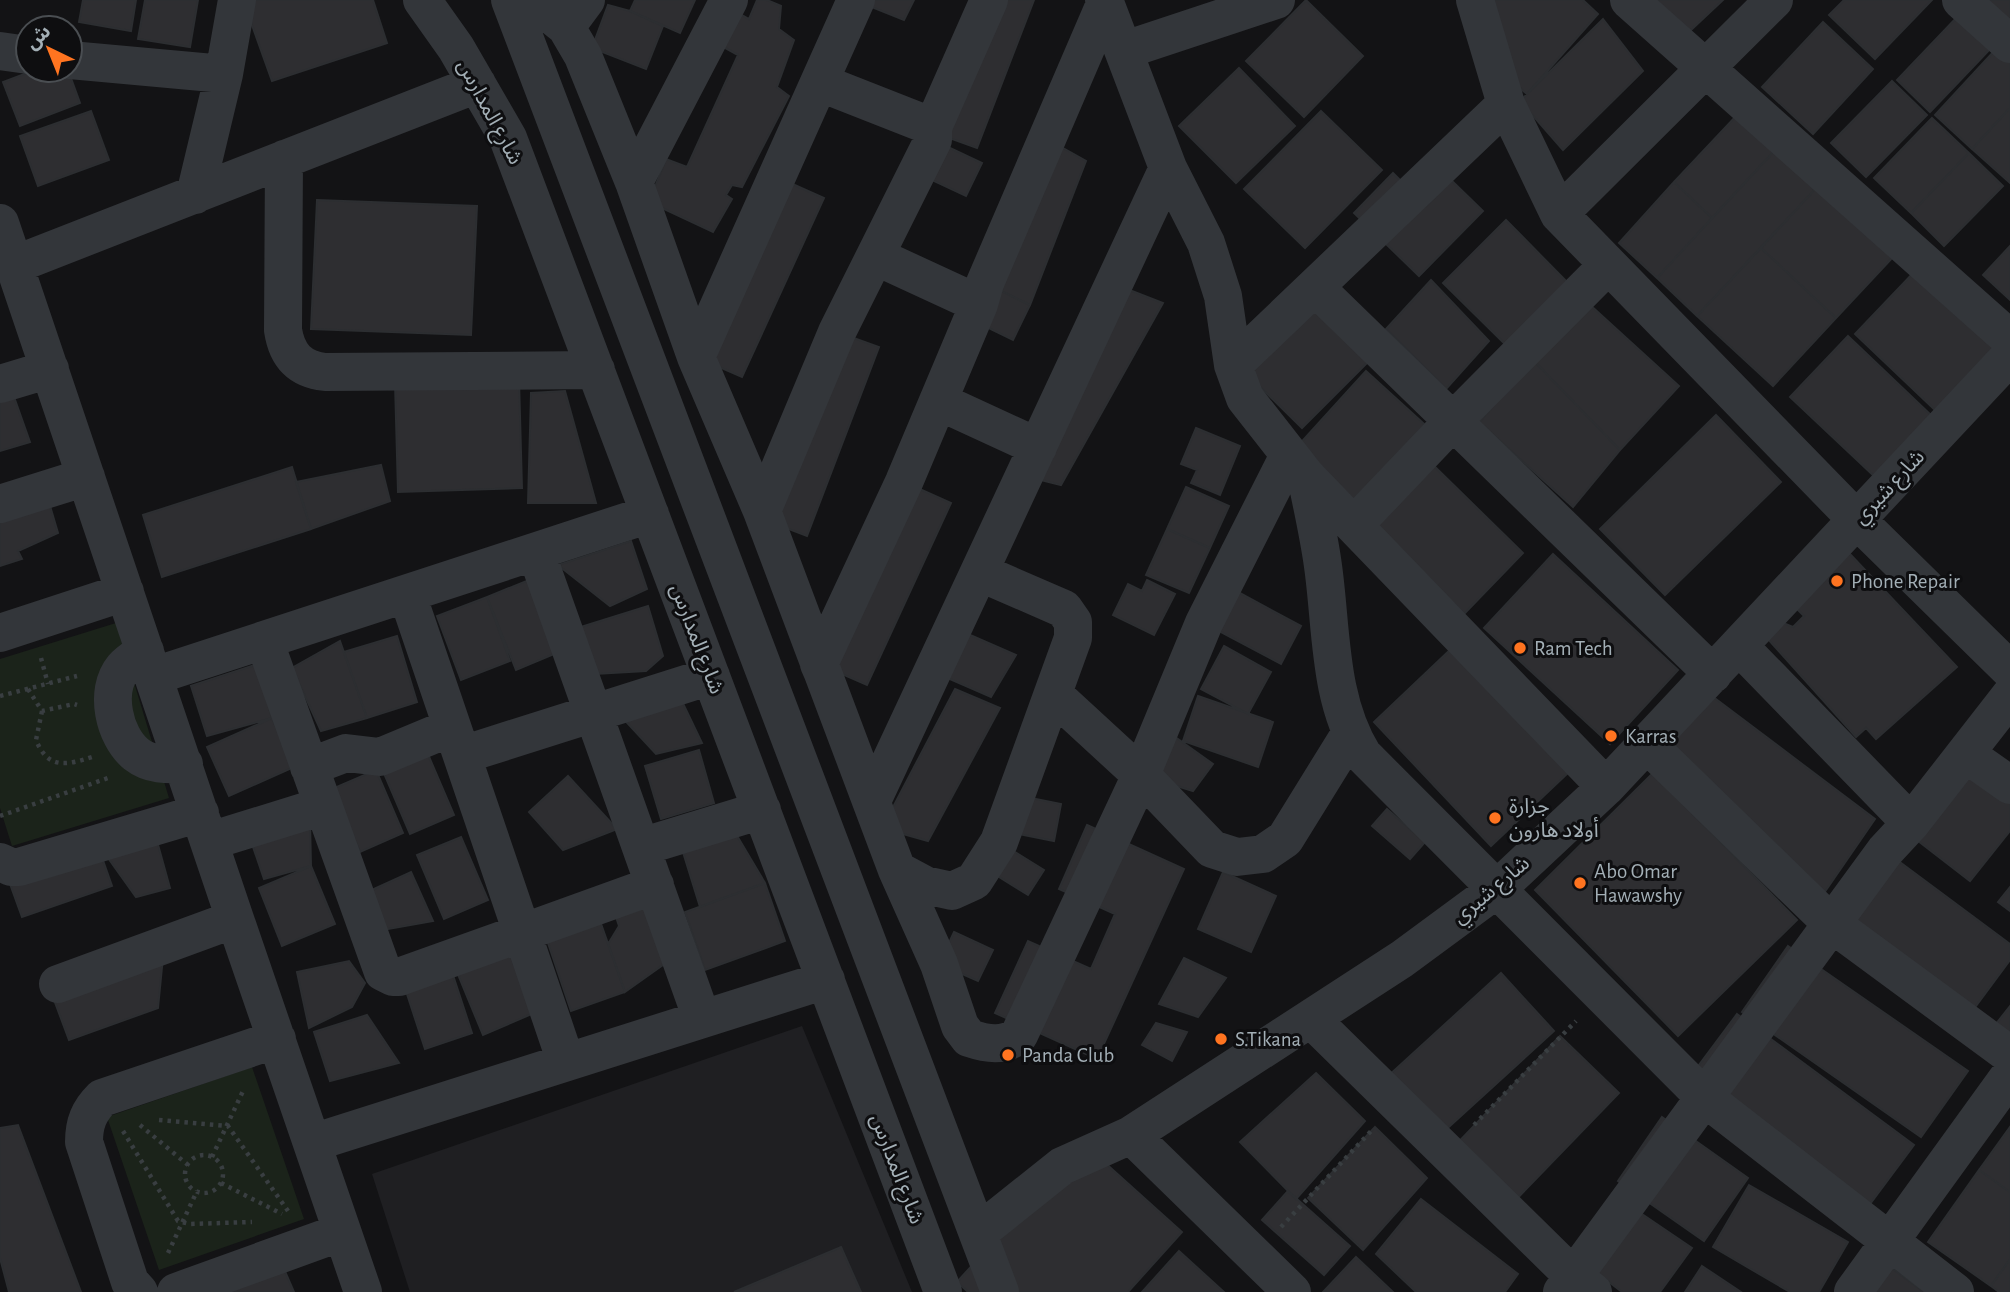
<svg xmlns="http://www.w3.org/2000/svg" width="2010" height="1292" viewBox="0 0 2010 1292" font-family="'Alegreya Sans','Noto Sans Arabic',sans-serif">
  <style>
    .built { fill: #1f1f22 }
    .green { fill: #1b231a }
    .building { fill: #2e2e31; stroke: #2c2e31; stroke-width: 2 }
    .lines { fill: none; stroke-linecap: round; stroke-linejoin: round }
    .path { stroke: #393e41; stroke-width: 4.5; stroke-dasharray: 3.5 5; stroke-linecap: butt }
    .minor { stroke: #33363a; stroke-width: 38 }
    .poi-dot { fill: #ff7420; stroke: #0e0e10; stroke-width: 2.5 }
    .labels { text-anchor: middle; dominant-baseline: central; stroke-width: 6; stroke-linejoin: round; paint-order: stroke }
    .street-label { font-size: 21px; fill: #a3afb6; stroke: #0e0e10 }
    .poi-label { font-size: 21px; fill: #a3afb6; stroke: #0e0e10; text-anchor: start }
  </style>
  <rect width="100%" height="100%" fill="#131315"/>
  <!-- built -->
  <path class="built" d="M 802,1026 L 912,1292 L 410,1292 L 372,1174 Z"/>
  <!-- green -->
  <path class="green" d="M 116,623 L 169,798 L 12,846 L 0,808 L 0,659 Z
    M 252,1067 L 304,1219 L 159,1270 L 107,1117 Z"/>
  <!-- building -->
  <path class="building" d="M 83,0 L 136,0 L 131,31 L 79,22 Z
    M 145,0 L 198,0 L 190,47 L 138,39 Z
    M 243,0 L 373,0 L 387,43 L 272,81 Z
    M 635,0 L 695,0 L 680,33 L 630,11 Z
    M 757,0 L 767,0 L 781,6 L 779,29 L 794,40 L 777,87 L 789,96 L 742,187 L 732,185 L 726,195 L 732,199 L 713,232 L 649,202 L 666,159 L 687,167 L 738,55 L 718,44 L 733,10 L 749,19 Z
    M 866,0 L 914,0 L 904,20 L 864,4 Z
    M 990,0 L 1034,0 L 977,148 L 938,134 Z
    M 1306,0 L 1363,56 L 1304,117 L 1246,61 Z
    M 1484,0 L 1583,0 L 1598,14 L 1527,94 L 1504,75 Z
    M 1648,0 L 1723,0 L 1689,32 Z
    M 1844,0 L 1932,0 L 1875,59 L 1829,15 Z
    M 1983,0 L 2010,0 L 2010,32 Z
    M 608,5 L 630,11 L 663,26 L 646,69 L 592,48 Z
    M 1960,14 L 1993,46 L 1930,112 L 1897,80 Z
    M 1603,19 L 1643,71 L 1563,150 L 1520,101 Z
    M 1823,22 L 1873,69 L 1813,134 L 1762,87 Z
    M 1997,48 L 2010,60 L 2010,108 L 1972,149 L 1935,115 Z
    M 1239,68 L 1295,126 L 1236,183 L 1179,126 Z
    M 35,70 L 68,70 L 80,103 L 20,126 L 3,82 Z
    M 1892,81 L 1927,115 L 1866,177 L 1831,143 Z
    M 2010,108 L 2010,183 L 1972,149 Z
    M 91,111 L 109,160 L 38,186 L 20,136 Z
    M 1321,111 L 1382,170 L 1305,248 L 1244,189 Z
    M 1739,113 L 1777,148 L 1712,218 L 1674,182 Z
    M 1932,118 L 1969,153 L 1911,213 L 1874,178 Z
    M 1047,139 L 1086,161 L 1030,305 L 985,283 Z
    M 933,140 L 982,163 L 966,196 L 917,173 Z
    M 1777,148 L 1818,186 L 1697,316 L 1657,278 Z
    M 1969,153 L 2003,186 L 1944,246 L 1911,213 Z
    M 1393,173 L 1426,206 L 1451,180 L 1483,211 L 1419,276 L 1354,213 Z
    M 779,178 L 824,198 L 742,377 L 696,357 Z
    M 1674,182 L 1712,218 L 1657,278 L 1619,243 Z
    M 1818,186 L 1894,256 L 1836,318 L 1761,248 Z
    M 317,200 L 477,206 L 471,335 L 311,329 Z
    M 1506,220 L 1573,288 L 1511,350 L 1443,283 Z
    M 2010,246 L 2010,300 L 1983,275 Z
    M 1761,248 L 1836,318 L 1773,386 L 1697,316 Z
    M 1918,268 L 1998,344 L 1935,410 L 1855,334 Z
    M 1431,280 L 1489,341 L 1446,389 L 1386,329 Z
    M 985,283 L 1030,305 L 1013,340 L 968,318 Z
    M 1114,284 L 1163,303 L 1061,485 L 1025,476 Z
    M 1577,293 L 1679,386 L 1620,450 L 1534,361 Z
    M 1310,297 L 1371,359 L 1302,428 L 1240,367 Z
    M 837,332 L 879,347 L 807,536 L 765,520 Z
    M 1848,336 L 1932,416 L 1874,476 L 1790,397 Z
    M 1534,361 L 1620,450 L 1573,507 L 1479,422 Z
    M 1366,371 L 1433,432 L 1361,510 L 1295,449 Z
    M 519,379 L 522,488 L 398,492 L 395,383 Z
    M 565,391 L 596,503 L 528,503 L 531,393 Z
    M 13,394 L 30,442 L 0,451 L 0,398 Z
    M 1716,415 L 1781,482 L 1665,595 L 1600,529 Z
    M 1196,428 L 1240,446 L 1220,495 L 1191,483 L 1197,470 L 1181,464 Z
    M 1426,458 L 1523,553 L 1464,614 L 1367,520 Z
    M 381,465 L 390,501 L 311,529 L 296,482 Z
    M 292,467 L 311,529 L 162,577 L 143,515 Z
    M 904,482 L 951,503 L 867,685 L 819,664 Z
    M 1186,487 L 1229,506 L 1210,548 L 1167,529 Z
    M 48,499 L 58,533 L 18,551 L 22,559 L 0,566 L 0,514 Z
    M 1167,529 L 1210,548 L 1189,593 L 1146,575 Z
    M 631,541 L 647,589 L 610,606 L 558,565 Z
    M 1849,553 L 1957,667 L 1876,739 L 1866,728 L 1856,737 L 1767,638 L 1783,623 L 1793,627 L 1804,616 L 1794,606 Z
    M 1553,554 L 1678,670 L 1610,744 L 1484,628 Z
    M 529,580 L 559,652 L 516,670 L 487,597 Z
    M 1147,580 L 1175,594 L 1154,635 L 1113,615 L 1128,584 L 1142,591 Z
    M 1225,585 L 1301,626 L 1281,664 L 1204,623 Z
    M 487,597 L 510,661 L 461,680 L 437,616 Z
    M 648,606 L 663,656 L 646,671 L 595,674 L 581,627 Z
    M 961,631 L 1016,655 L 991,697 L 945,677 Z
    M 397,636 L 417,702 L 367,718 L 344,652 Z
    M 340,641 L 367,718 L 321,731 L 292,668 Z
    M 1224,646 L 1271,672 L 1248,714 L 1201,689 Z
    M 1451,649 L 1568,773 L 1491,846 L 1374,722 Z
    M 258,664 L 272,718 L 207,736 L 191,686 Z
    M 1700,687 L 1875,819 L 1824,893 L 1657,754 Z
    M 955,689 L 1000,708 L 928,841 L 882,828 Z
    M 678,693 L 702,743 L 656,754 L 617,712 Z
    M 1198,696 L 1273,722 L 1258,767 L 1183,741 Z
    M 272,718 L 294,767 L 229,796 L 207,747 Z
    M 1171,734 L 1213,764 L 1193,791 L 1141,775 Z
    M 699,750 L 714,803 L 661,819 L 645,766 Z
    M 427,752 L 454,815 L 410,834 L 383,771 Z
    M 1967,767 L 2010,800 L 2010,831 L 1970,881 L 1913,837 Z
    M 376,770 L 403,833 L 360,852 L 332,789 Z
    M 1653,773 L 1797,920 L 1678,1036 L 1535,890 Z
    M 568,776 L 617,829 L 563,850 L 529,812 Z
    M 1016,795 L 1061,804 L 1054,841 L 1008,832 Z
    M 1387,809 L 1425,842 L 1410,859 L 1372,826 Z
    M 310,820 L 311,866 L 264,879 L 251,841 Z
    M 1087,825 L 1184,869 L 1097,1059 L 995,1013 L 1028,941 L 1091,969 L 1115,914 L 1059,889 Z
    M 736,834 L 765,883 L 700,907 L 682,849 Z
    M 461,837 L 488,900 L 444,919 L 417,855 Z
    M 157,841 L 170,888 L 136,897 L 106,855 Z
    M 999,842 L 1044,870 L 1028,895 L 983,867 Z
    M 99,849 L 112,886 L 22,917 L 9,881 Z
    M 1885,851 L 2010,944 L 2010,960 L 1970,1014 L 1838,915 Z
    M 311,866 L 335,924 L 282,946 L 259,888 Z
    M 411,872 L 433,921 L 383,930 L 365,893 Z
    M 1223,872 L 1276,896 L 1251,952 L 1198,929 Z
    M 765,883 L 785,941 L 705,970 L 685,912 Z
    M 2010,887 L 2010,911 L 1998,902 Z
    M 648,900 L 667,962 L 625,992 L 608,944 L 619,926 L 614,911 Z
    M 599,918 L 625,992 L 571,1011 L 546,937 Z
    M 954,932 L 993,950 L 978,981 L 939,964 Z
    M 1788,946 L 1968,1071 L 1921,1137 L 1742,1012 Z
    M 508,950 L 534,1013 L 483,1035 L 457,972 Z
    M 163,957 L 158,1008 L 69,1040 L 53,997 Z
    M 1184,958 L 1226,978 L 1198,1017 L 1159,1004 Z
    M 349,961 L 365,983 L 352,1007 L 309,1028 L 297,972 Z
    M 451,969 L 472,1033 L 425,1049 L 404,985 Z
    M 1501,973 L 1554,1031 L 1440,1135 L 1387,1077 Z
    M 2010,1006 L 2010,1042 L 1992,1029 Z
    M 1737,1014 L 1914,1145 L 1867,1208 L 1690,1077 Z
    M 367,1015 L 399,1063 L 330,1081 L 314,1032 Z
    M 1156,1023 L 1187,1032 L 1172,1061 L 1142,1045 Z
    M 1560,1036 L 1619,1093 L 1506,1210 L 1448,1153 Z
    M 1316,1073 L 1365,1121 L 1296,1199 L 1240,1142 Z
    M 1662,1117 L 1748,1178 L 1704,1241 L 1618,1181 Z
    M 18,1125 L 81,1292 L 9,1292 L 0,1258 L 0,1128 Z
    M 1375,1127 L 1427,1178 L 1363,1250 L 1308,1198 Z
    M 2010,1127 L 2010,1192 L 1979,1170 Z
    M 1083,1143 L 1182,1232 L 1128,1292 L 968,1292 L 957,1282 Z
    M 1979,1170 L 2010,1192 L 2010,1259 L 1991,1286 L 1928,1242 Z
    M 1749,1185 L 1848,1242 L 1819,1292 L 1790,1292 L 1713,1247 Z
    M 1288,1191 L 1350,1246 L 1324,1275 L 1262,1220 Z
    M 1614,1195 L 1692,1248 L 1660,1292 L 1622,1292 L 1575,1256 Z
    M 1421,1199 L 1518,1274 L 1505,1292 L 1416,1292 L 1376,1254 Z
    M 841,1247 L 861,1292 L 734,1292 Z
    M 1179,1251 L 1224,1292 L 1142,1292 Z
    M 1356,1257 L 1393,1292 L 1323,1292 Z
    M 2010,1259 L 2010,1292 L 1999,1292 L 1991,1286 Z
    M 1702,1266 L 1741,1292 L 1685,1292 Z
    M 1889,1266 L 1924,1292 L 1870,1292 Z
    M 284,1269 L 294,1292 L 224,1292 Z"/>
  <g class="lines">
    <!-- path -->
    <path class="path" d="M 41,658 L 48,684
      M 28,689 L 42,711 L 74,704 L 77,705
      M 0,696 L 77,676
      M 42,711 L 36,740 C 48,770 67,765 92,757
      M 0,816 L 108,778
      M 159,1120 L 228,1126 L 288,1211
      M 140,1125 L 188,1165
      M 1474,1125 L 1576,1021
      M 123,1131 L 178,1221 L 190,1224 L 252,1222
      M185 1174a19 19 0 1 1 38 0a19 19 0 1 1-38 0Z
      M 212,1157 L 243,1091
      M 221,1183 L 282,1214
      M 1281,1227 L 1373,1129
      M 168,1253 L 197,1191"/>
    <!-- minor -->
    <path class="minor" d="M 422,0 L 456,48 L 508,138 L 943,1292
      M 510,0 L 1000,1292
      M 525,0 L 540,6 L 566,27 L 583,56 L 634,182 L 696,357 L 762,511 L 897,870 L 939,964 L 960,1026 L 969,1038 C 987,1044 1004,1047 1019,1035 L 1141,775 L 1204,623 L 1289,455
      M 1104,0 L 1168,168 L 1206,243 L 1223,296 L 1233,365 L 1245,398 L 1306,476 L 1606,787
      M 1475,0 L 1506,104 L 1559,214 L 1857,520 L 2010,670
      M 1629,0 L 2010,339
      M 1961,0 L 2010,44
      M 566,27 L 586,0
      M 1125,50 L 1276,0
      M 0,51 L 28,55
      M 70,60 L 224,74
      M 821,83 L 933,127
      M 284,159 L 283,330 C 287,356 300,369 325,372 L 596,370
      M 634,182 L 729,0
      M 195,195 L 224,74 L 237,0
      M 1559,214 L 1774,0
      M 0,223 L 235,919 L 363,1292
      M 875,256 L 979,304
      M 14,265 L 477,84
      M 1315,287 L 1713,674
      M 696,357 L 856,0
      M 1233,365 L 1506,104
      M 0,384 L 50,369
      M 938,401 L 1038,447
      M 1306,476 C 1312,506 1319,536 1323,566 C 1332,630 1328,698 1363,755 L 1705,1098 L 1955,1292
      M 0,504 L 86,477
      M 762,511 L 837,332 L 933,140 L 933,127 L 989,0
      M 1354,525 L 1454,420 L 1607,266
      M 536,552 L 702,1019
      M 407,594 L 566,1062
      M 0,633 L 125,592
      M 264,640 L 383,972 L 393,977 L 399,977 L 655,885
      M 1739,646 L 1911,823
      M 145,651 C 138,656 129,661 123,668 C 104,691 114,736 136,754 C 150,765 167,765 184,764
      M 823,673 L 819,664 L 904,482 L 979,304 L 985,283 L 1105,4
      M 154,676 L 650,514
      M 1053,694 L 1141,775 L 1212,849 L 1237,857 L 1263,854 L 1285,839 L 1350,734
      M 1647,744 L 1832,924 L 2010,1055
      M 1966,754 L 2010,785
      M 462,755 L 711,676
      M 309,767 L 346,753 L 380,757 L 452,727
      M 872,801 L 1168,168
      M 210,841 L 323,806
      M 641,847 L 762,810
      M 0,862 L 11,867 L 19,867 L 200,813
      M 897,870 L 925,885 L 952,891 L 974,881 L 999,842 L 1073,638 L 1073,622 L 1064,609 L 979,572
      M 58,984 L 235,919
      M 1312,1020 L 1574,1277 L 1593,1292
      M 1131,1135 L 1292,1292
      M 312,1143 L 826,980
      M 978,1233 L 1062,1166 L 1131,1135 L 1402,959 L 1497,889 L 1606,787 L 2010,356
      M 139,1292 L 130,1282 L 84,1142 C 84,1123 89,1111 102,1098 L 277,1039
      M 176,1292 L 342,1232
      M 1562,1292 L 1885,851 L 1911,823 L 2010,696
      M 1853,1292 L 2010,1075"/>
  </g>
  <!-- markers -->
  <g class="poi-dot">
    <circle cx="1837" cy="581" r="7"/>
    <circle cx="1520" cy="648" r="7"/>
    <circle cx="1611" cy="736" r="7"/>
    <circle cx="1495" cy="818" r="7"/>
    <circle cx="1580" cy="883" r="7"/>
    <circle cx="1221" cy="1039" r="7"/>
    <circle cx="1008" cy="1055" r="7"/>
  </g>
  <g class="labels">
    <!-- street labels -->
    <g class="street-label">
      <text transform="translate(490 112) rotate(62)">شارع المدارس</text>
      <text transform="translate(1889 487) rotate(-47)">شارع شيري</text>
      <text transform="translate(697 639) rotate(69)">شارع المدارس</text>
      <text transform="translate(1491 890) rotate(-40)">شارع شيري</text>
      <text transform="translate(897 1169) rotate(69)">شارع المدارس</text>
    </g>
    <!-- poi labels -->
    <g class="poi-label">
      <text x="1851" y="581">Phone Repair</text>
      <text x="1534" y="648">Ram Tech</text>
      <text x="1625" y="736">Karras</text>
      <text x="1509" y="806">جزارة<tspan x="1509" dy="24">أولاد هارون</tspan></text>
      <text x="1594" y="871">Abo Omar<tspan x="1594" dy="24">Hawawshy</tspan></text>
      <text x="1235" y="1039">S.Tikana</text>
      <text x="1022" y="1055">Panda Club</text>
    </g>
  </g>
  <!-- north arrow -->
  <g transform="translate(49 49) rotate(317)"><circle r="33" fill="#0e0e10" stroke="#4a4e52" stroke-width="2"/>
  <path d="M0-5L12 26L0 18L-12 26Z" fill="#ff7420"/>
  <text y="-10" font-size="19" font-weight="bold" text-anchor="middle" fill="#a3afb6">ش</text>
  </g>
</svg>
